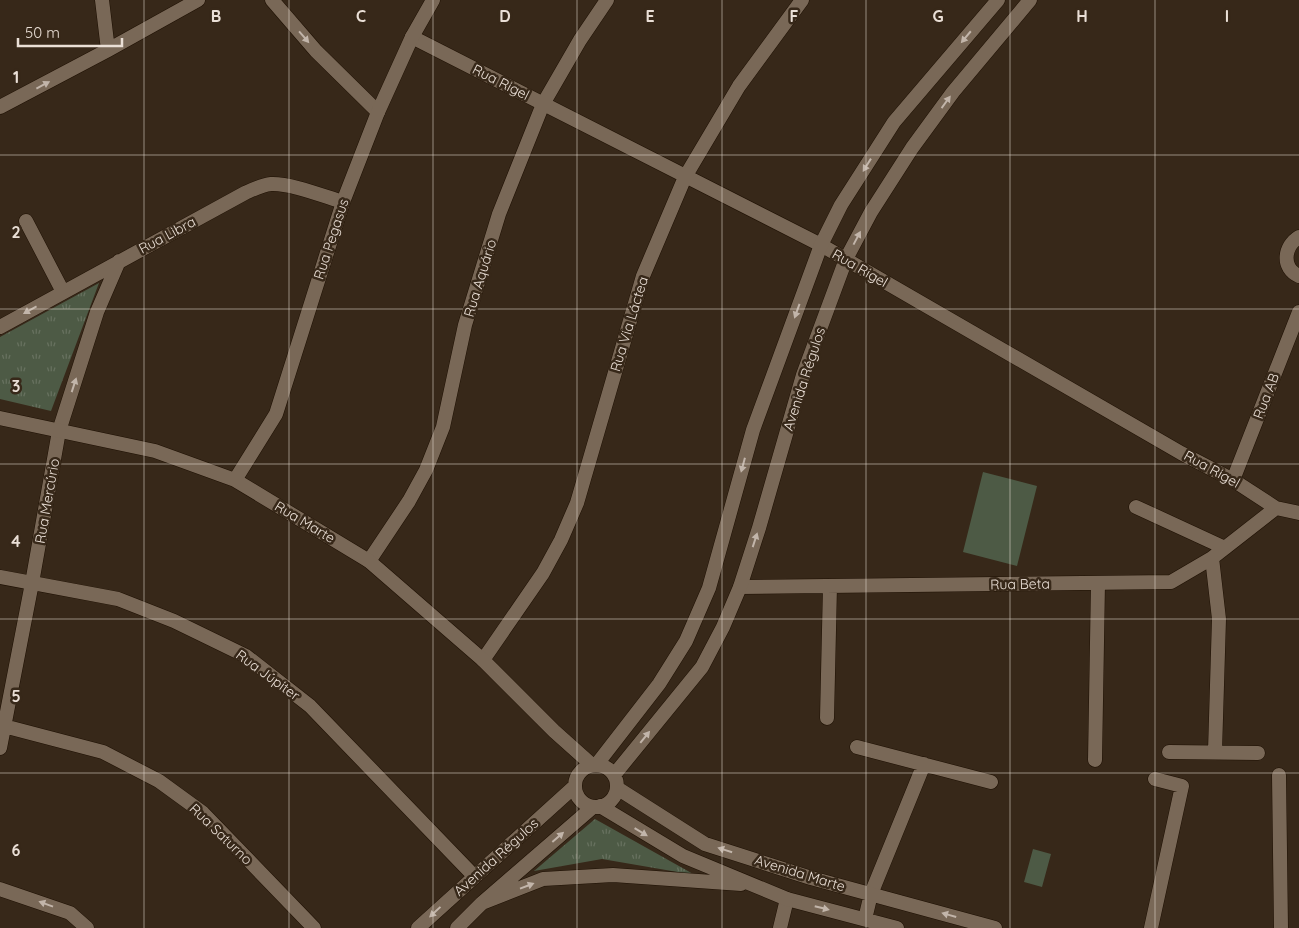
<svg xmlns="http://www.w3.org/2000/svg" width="1299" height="928" viewBox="0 0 1299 928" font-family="Quicksand,sans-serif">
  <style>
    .grass { fill: url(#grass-tufts) }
    .pitch { fill: #4d5a45 }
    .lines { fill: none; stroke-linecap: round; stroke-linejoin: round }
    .minor-casing { stroke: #1e1003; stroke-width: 15 }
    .tertiary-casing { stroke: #1e1003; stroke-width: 15 }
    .minor { stroke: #796857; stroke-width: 14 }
    .tertiary { stroke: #796857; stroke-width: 14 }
    .oneway { fill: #c2b5aa }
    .grid { fill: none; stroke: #eadfd6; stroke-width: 1; stroke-opacity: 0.55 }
    .labels { text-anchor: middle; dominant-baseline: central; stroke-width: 5; stroke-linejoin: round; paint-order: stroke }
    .street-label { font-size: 14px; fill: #eadfd6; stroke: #372819 }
    .grid-label { font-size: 16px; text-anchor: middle; font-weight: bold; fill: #eadfd6; stroke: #372819; stroke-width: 5; stroke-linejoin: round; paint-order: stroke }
  </style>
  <defs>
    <pattern id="grass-tufts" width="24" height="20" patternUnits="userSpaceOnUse" patternTransform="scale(1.25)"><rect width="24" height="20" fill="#4d5a45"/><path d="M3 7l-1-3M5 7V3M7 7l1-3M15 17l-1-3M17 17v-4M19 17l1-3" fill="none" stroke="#67715f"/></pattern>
  </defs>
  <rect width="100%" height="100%" fill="#372819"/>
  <!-- grass -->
  <path class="grass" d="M 99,283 L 51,411 L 0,399 L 0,337 Z
    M 595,819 L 695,875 L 602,859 L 534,871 Z"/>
  <!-- pitch -->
  <path class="pitch" d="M 983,472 L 1037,486 L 1017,566 L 963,552 Z
    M 1033,849 L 1051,854 L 1042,887 L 1024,882 Z"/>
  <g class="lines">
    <defs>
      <path id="minor" d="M 102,0 L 108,50
        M 272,0 L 316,51 L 378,112
        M 412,37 L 821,245 L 1181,453 L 1233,480 L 1276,508 L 1299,513
        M 0,107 L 108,50 L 198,0
        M 26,221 L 63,292
        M 1299,237 C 1284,246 1281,268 1299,276
        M 0,327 L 245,193 C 254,189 262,185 271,184 C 290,183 323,196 343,202
        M 1233,480 L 1299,312
        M 1136,507 L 1225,548
        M 1212,558 L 1219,619 L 1215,751
        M 369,561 L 409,501 L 426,470 L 443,427 L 465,325 L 499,214 L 543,104 L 580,40 L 607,0
        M 0,577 L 118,599 L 174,621 L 246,656 L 310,706 L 474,876
        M 740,587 L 1171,582 L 1212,558 L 1276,508
        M 483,660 L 543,573 L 561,540 L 577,503 L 643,276 L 685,177 L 739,86 L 802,0
        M 827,718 L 830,586
        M 0,725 L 103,752 L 159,781 L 203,813 L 314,928
        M 857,747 L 991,782
        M 0,748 L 32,583 L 59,431 L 97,312 L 119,261
        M 1169,752 L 1258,753
        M 1095,760 L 1098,583
        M 1279,775 L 1281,928
        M 871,894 L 924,764
        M 780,928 L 787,899
        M 1151,928 L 1182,786 L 1155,779"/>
      <path id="tertiary" d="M 0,418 L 155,451 L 235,480 L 369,561 L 483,660 L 554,731 L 592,765
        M 235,480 L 276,414 L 343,202 L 378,112 L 412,37 L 433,0
        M 597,764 L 659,684 L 686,641 L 709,588 L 753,430 L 821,245 L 841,205 L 894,122 L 998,0
        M575 786a21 21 0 1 1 42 0a21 21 0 1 1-42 0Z
        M 614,775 L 702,667 L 723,627 L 740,587 L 759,528 L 803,375 L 846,259 L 871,212 L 912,148 L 953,92 L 1030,0
        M 617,788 L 705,844 L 811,878 L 995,928
        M 600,806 L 683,856 L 787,899 L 897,928
        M 0,889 L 70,913 L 87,928
        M 482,903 L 543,879 L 613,875 L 741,884
        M 865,919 L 871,894
        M 418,928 L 575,786
        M 457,928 L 482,903 L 593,807"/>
    </defs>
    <!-- minor casing -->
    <use href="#minor" class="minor-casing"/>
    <!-- tertiary casing -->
    <use href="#tertiary" class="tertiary-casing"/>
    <!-- minor -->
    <use href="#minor" class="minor"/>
    <!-- tertiary -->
    <use href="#tertiary" class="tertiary"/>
  </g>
  <!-- one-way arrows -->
  <defs><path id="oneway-solid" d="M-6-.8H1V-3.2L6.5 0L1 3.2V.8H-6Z" transform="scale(1.25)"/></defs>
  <g class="oneway">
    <use href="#oneway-solid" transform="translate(304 37) rotate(49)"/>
    <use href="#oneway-solid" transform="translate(966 37) rotate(130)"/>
    <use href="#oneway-solid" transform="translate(43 85) rotate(-28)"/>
    <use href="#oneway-solid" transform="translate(946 102) rotate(-54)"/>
    <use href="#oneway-solid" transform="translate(867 165) rotate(122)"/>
    <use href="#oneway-solid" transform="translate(857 238) rotate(-62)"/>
    <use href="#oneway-solid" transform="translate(30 310) rotate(151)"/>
    <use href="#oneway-solid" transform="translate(797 311) rotate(110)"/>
    <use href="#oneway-solid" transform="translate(74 385) rotate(-72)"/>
    <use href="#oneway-solid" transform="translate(743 465) rotate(105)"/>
    <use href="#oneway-solid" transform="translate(755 540) rotate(-72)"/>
    <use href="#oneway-solid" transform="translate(645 737) rotate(-51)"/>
    <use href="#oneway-solid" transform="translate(641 832) rotate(31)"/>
    <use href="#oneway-solid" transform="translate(558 837) rotate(-41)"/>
    <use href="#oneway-solid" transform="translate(725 850) rotate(-162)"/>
    <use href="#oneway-solid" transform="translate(527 886) rotate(-21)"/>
    <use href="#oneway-solid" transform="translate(46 904) rotate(-160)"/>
    <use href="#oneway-solid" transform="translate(822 908) rotate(14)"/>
    <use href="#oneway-solid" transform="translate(435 912) rotate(137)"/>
    <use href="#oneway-solid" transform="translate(949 915) rotate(-164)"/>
  </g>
  <!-- grid -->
  <path class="grid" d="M 144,0 L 144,928M 289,0 L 289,928M 433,0 L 433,928M 577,0 L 577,928M 722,0 L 722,928M 866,0 L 866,928M 1010,0 L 1010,928M 1155,0 L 1155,928M 0,155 L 1299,155M 0,309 L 1299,309M 0,464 L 1299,464M 0,619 L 1299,619M 0,773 L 1299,773"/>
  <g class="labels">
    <!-- street labels -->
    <g class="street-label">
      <text transform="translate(501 82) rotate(27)">Rua Rigel</text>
      <text transform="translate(167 235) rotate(-28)">Rua Libra</text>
      <text transform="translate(331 239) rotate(-72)">Rua Pegasus</text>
      <text transform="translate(860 268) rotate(30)">Rua Rigel</text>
      <text transform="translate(480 278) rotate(-73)">Rua Aquário</text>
      <text transform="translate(629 324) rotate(-73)">Rua Via Láctea</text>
      <text transform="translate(804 379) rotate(-72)">Avenida Régulos</text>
      <text transform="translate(1266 396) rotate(-69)">Rua AB</text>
      <text transform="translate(1212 469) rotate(29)">Rua Rigel</text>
      <text transform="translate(47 501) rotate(-80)">Rua Mercúrio</text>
      <text transform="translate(305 522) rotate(31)">Rua Marte</text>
      <text transform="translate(1020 584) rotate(-1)">Rua Beta</text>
      <text transform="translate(268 675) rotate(36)">Rua Júpiter</text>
      <text transform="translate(221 834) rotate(44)">Rua Saturno</text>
      <text transform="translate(496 857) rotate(-42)">Avenida Régulos</text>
      <text transform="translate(800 873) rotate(17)">Avenida Marte</text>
    </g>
  </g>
  <g class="grid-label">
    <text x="216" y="22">B</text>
    <text x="361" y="22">C</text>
    <text x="505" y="22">D</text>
    <text x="650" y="22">E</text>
    <text x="794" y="22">F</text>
    <text x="938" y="22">G</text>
    <text x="1082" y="22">H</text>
    <text x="1227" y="22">I</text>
    <text x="16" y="83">1</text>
    <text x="16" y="238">2</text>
    <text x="16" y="392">3</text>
    <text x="16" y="547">4</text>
    <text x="16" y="702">5</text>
    <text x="16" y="856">6</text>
  </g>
  <!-- scale -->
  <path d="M18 38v8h104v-8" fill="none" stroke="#eadfd6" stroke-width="2.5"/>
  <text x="25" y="38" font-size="15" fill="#eadfd6" stroke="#372819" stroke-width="4" paint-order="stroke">50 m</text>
</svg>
